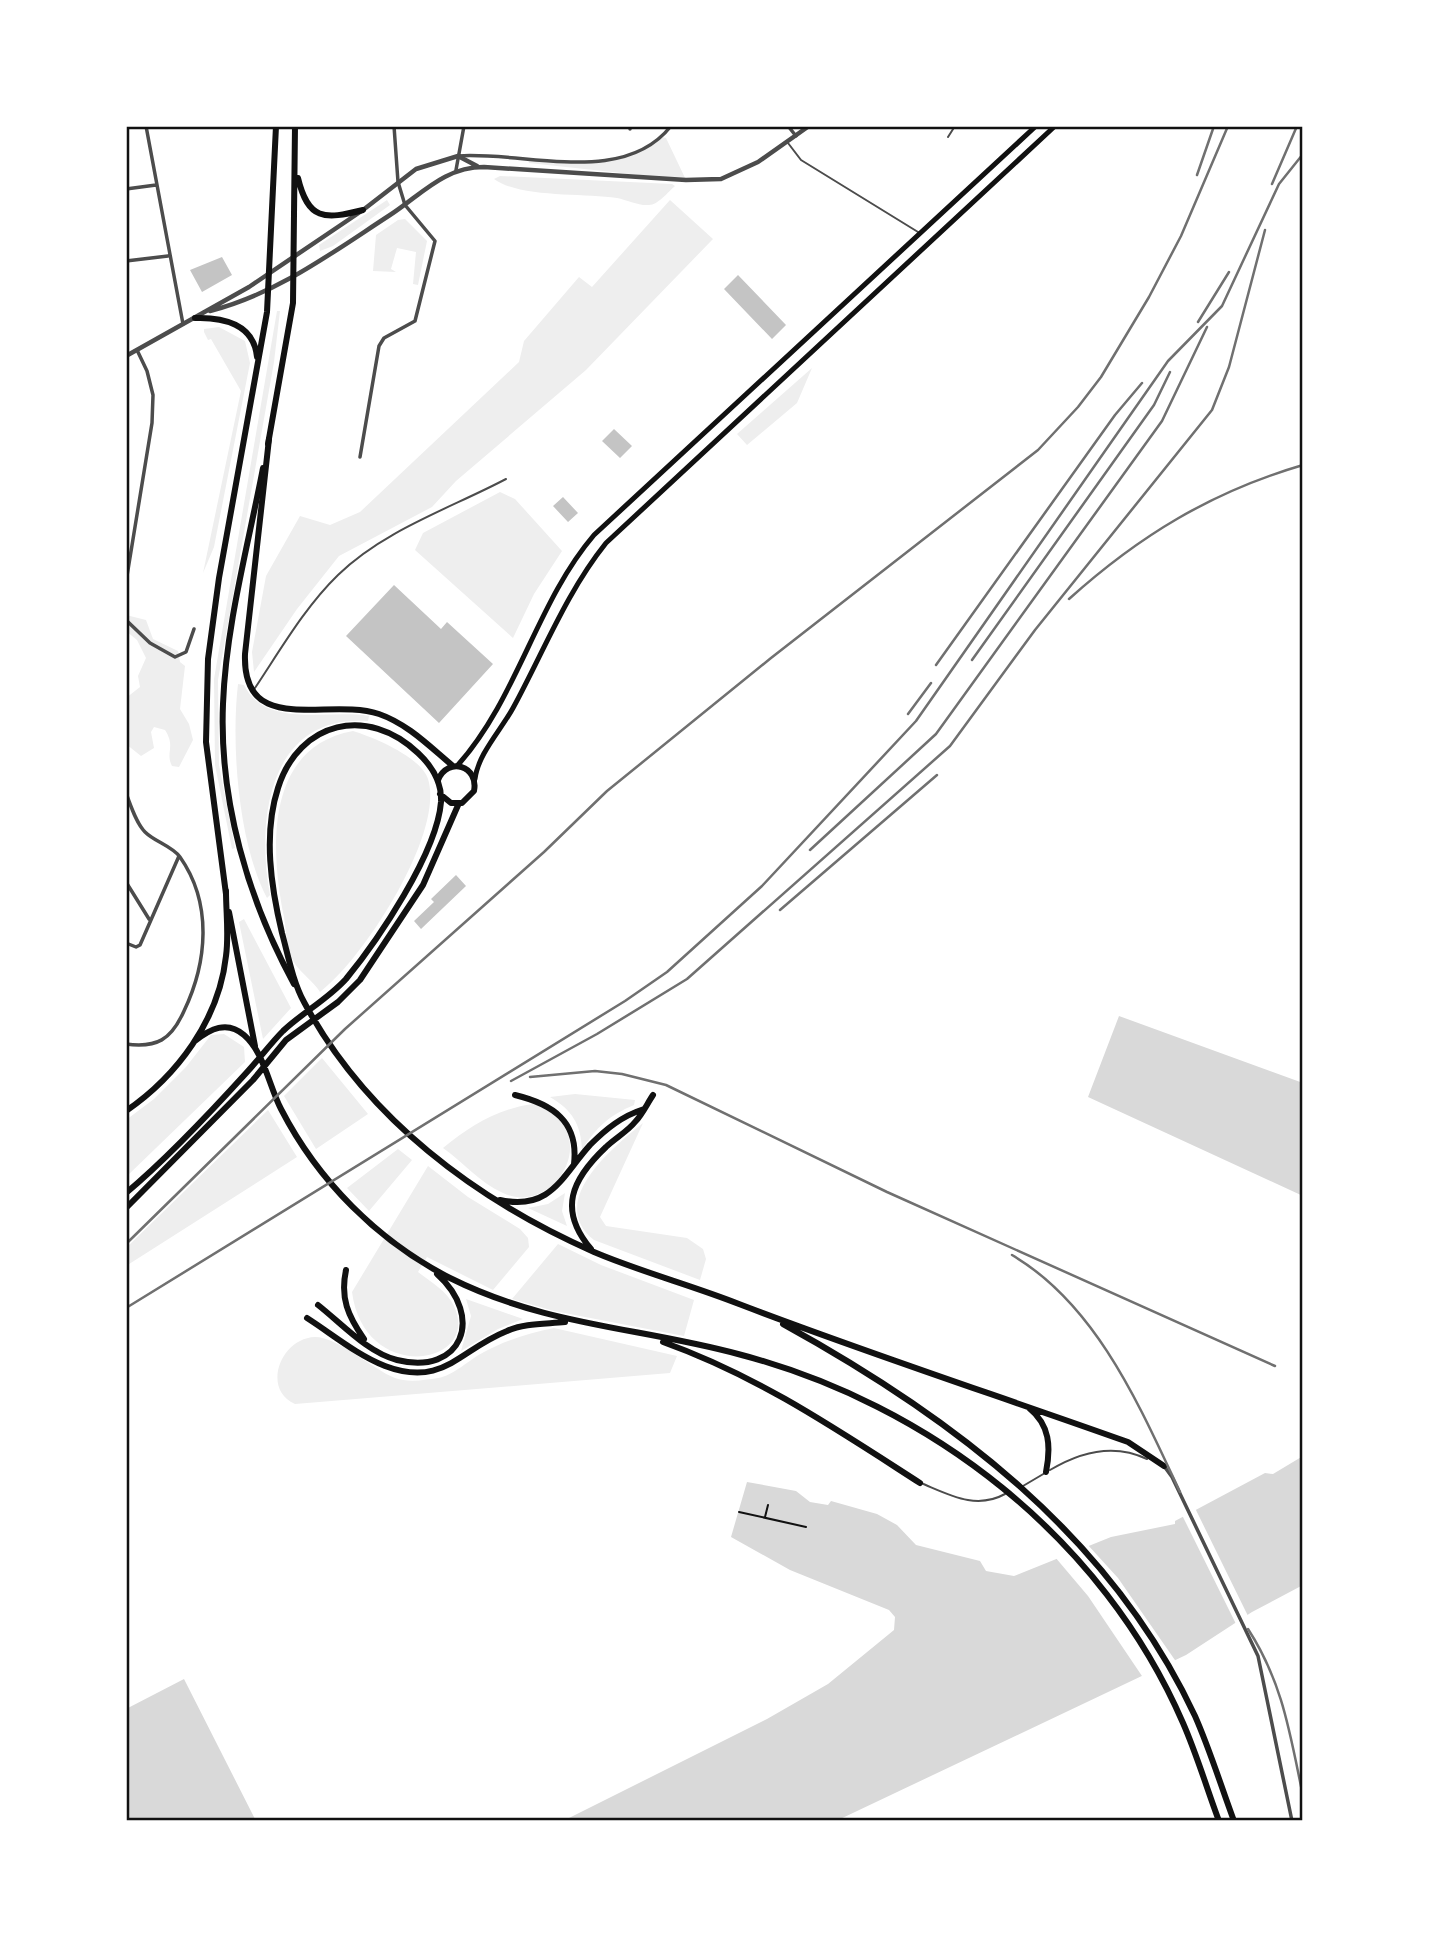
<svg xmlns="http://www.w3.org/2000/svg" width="1429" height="1947" viewBox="0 0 1429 1947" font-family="Spectral,serif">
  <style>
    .green { fill: #eee }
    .water { fill: #d9d9d9 }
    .pier { fill: #fff }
    .building { fill: #c4c4c4 }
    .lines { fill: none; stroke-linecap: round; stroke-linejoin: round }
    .path { stroke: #111; stroke-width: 2 }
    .service { stroke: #4c4c4c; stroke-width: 2 }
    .minor { stroke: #4c4c4c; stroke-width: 3.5 }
    .tertiary { stroke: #4c4c4c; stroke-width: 4.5 }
    .secondary { stroke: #111; stroke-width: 5 }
    .primary { stroke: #111; stroke-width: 6 }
    .trunk { stroke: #111; stroke-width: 6 }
    .rail { stroke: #707070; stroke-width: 2.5 }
    .neatline { fill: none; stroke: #111; stroke-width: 2.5 }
  </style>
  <rect width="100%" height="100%" fill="#fff"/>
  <!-- green -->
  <path class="green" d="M 662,137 L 666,138 L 686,180 L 529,163 L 528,159 C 576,160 621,168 662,137 Z
    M 500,176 L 672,184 L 675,186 C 668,192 658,205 649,205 C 639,206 627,200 617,198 C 583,193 520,198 494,179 Z
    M 387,200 L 390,205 L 333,246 L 320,251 L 319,245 Z
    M 670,200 L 713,239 L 586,370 L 456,481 L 432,507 L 339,556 L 297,609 L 254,672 L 252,652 L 266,576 L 300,516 L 330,525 L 360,512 L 519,362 L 524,341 L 579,277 L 592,287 Z
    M 405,219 L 427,241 L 418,285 L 413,284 L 416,252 L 397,248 L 391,269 L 396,272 L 373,271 L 376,235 L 398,220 Z
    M 277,311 L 280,311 L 274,362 L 218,680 L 219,765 L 235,848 L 232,849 L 215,765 L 214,679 Z
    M 219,327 L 245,341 L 250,363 L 214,547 L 203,573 L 241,391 L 211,339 L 208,340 L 204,332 L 204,329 Z
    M 812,368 L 797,403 L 747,445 L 737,434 Z
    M 500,492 L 515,499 L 562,551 L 534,594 L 513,638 L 415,550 L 423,533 Z
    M 126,615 L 146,620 L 153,639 L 178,651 L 180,662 L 185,666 L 180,709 L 189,724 L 193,740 L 179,767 L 172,766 C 165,752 176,747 165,730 L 154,727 L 151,732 L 154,748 L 141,756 L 126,744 L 126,698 L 140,687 L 138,676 L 146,658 L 137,640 L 126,631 Z
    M 238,684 L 244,685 C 266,729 328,709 369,716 L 368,721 C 268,714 256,821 270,895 L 267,898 C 238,843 231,744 238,684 Z
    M 353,731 C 373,737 421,757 428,779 C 445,833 363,960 320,992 C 313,981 302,974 295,964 C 287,952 286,931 284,917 C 270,849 265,747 353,731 Z
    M 244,919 L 291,1008 L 263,1039 L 239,922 Z
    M 224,1034 L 244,1047 L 245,1062 L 126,1177 L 126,1120 L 154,1099 L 186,1067 L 211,1035 Z
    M 322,1058 L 368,1114 L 316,1149 L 284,1096 Z
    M 575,1094 L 635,1100 L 634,1105 C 610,1115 596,1127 582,1150 C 581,1124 572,1110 550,1097 Z
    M 533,1104 C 607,1129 556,1218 503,1193 C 480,1183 463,1162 443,1148 C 470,1126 497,1109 533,1104 Z
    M 268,1110 L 297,1157 L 126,1266 L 126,1248 Z
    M 643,1123 L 600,1217 L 606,1226 L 687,1238 L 703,1249 L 706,1259 L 700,1280 L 594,1240 C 546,1202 612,1148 643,1123 Z
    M 398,1149 L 412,1160 L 369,1211 L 347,1188 Z
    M 428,1166 L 468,1197 L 520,1229 L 528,1238 L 529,1247 L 493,1290 L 427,1257 L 418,1272 C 431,1282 447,1291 454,1306 C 482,1366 364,1385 352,1292 Z
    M 565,1193 L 562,1211 L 567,1226 L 528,1208 L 548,1204 Z
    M 558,1244 L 601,1265 L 694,1300 L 684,1336 L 554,1311 L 512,1299 Z
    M 466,1299 L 523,1319 L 498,1329 L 461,1351 L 471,1316 Z
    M 554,1328 L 677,1356 L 670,1373 L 295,1404 C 261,1389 281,1338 315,1337 C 338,1337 372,1369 395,1378 C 408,1383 425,1380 438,1378 C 453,1376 470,1359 484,1352 C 506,1340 530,1333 554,1328 Z"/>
  <!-- water -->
  <path class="water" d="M 1119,1016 L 1303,1083 L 1303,1196 L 1088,1097 Z
    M 1303,1456 L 1303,1585 L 1252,1612 L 1186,1655 L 836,1821 L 563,1821 L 767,1719 L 828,1684 L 894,1630 L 895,1617 L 889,1610 L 790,1570 L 731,1537 L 747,1482 L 796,1491 L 810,1502 L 828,1505 L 831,1501 L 877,1514 L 897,1525 L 916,1545 L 980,1561 L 986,1571 L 1014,1576 L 1111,1537 L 1175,1524 L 1175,1521 L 1265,1473 L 1273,1474 Z
    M 184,1679 L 256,1821 L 126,1821 L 126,1709 Z"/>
  <!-- pier -->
  <path class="pier" d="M 1194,1506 L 1249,1618 L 1237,1626 L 1181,1513 Z
    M 1087,1544 L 1118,1578 L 1177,1663 L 1144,1679 L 1088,1596 L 1055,1557 Z"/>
  <!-- building -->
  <path class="building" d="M 222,257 L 232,275 L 202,292 L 190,270 Z
    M 738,275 L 786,325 L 772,339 L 724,289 Z
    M 614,429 L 632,446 L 620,458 L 602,441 Z
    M 563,497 L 578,513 L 568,522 L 553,506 Z
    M 394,585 L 441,629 L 447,622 L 493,664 L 439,723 L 346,636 Z
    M 456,875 L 466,886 L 421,929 L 414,921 L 434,902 L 431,899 Z"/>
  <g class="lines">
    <!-- path -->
    <path class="path" d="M 739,1512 L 806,1527
      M 765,1517 L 768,1505"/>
    <!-- service -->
    <path class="service" d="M 948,137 L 955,126
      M 788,143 L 801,160 L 918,232
      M 255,688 C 281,649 305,607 338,575 C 384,530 451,508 506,479
      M 1050,1470 C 1080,1452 1114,1443 1147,1459
      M 921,1483 C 950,1495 976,1510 1005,1494
      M 1023,1486 L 1045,1473"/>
    <!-- minor -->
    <path class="minor" d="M 146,126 L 183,324
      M 630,126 L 630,129
      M 788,126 L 796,136
      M 458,156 C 525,151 623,187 671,126
      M 456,170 L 464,126
      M 126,189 L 156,185
      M 126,261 L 168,256
      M 360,457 L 379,346 L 384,338 L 415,321 L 435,241 L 405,205 L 398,182 L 394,126
      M 126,582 L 152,423 L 153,395 L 147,371 L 137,350
      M 126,620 L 150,643 L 175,657 L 186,652 L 194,629
      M 126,793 C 131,806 136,823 145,832 C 155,842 172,846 180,857 C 213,904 207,963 184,1011 C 171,1040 157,1048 126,1044
      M 126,882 L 149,919
      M 126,943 L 136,947 L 140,945 L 179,856
      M 1164,1466 L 1172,1477 L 1258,1656 L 1292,1821"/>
    <!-- tertiary -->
    <path class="tertiary" d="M 210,311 C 277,294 333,252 390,215 C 422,194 444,167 484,167 L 686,180 L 721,179 L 758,162 L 809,126
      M 126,356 L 249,287 L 363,210 L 416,169 L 458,156 L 477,166"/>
    <!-- secondary -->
    <path class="secondary" d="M 457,766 C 518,698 536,603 594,535 L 1036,126
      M 475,779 C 478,754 501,730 513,708 C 543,653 566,593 606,543 L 1055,126"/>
    <!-- primary -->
    <path class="primary" d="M 298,178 C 308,220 324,220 363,210
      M 195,318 C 223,317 254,324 257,357
      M 268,444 L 293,303 L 295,126
      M 263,468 C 248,546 226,625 223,704 C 219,800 248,900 294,984
      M 226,894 L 206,742 L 208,659 L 219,578 L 267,312 L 276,126
      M 229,912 L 255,1046"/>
    <!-- trunk -->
    <path class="trunk" d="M 269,439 L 245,654 C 242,738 327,697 379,714 C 408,724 430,747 453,766
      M 438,780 C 448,756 479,766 474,791 L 462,803 L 451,803 L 440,794
      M 195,1041 C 210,1029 227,1020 244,1035 C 264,1052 269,1086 281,1109 C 318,1181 378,1241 450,1278 C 546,1326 638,1327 738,1354 C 930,1404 1103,1538 1183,1723 C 1197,1755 1207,1789 1219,1821
      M 515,1095 C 552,1104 579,1121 574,1164
      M 126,1111 C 177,1076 219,1020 226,956 C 229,935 226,913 226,891
      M 126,1193 C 169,1157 210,1113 248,1071 C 260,1058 271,1043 283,1031 C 303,1012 327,1000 346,979 C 378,940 437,853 441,802 C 442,782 432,766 418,753 C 368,705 299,721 278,788 C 263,834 271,887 282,933 C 288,955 293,982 304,1002 C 366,1118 476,1200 594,1252 C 641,1272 691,1285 739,1304 C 867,1353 999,1396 1128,1442 L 1164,1466
      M 500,1200 C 551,1211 562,1176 590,1145 C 606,1129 622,1116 644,1109
      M 126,1208 L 253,1080 L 286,1040 L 338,1002 L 360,980 L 423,885 L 459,803
      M 591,1249 C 558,1210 571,1180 606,1147 C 615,1138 627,1132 635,1122 C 642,1115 647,1104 653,1095
      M 346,1270 C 340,1298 348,1316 364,1339
      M 318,1305 C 341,1323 368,1353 397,1360 C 462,1376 485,1317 437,1274
      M 307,1318 C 332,1334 357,1355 385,1366 C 443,1388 459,1350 507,1331 C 524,1323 546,1324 565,1322
      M 783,1324 C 952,1417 1111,1536 1195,1716 C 1210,1750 1221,1786 1234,1821
      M 663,1342 C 758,1376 836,1429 920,1483
      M 1029,1408 C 1050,1425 1051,1447 1046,1472"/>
    <!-- rail -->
    <path class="rail" d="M 1197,175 L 1214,126
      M 1272,184 L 1297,126
      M 1198,322 L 1229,272
      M 1069,599 C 1139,536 1211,492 1303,465
      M 972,660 L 1154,405 L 1170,372
      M 936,665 L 1115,415 L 1142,383
      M 908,714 L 931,683
      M 810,850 L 936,734 L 1162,421 L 1207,327
      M 780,910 L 937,775
      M 530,1077 L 595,1071 L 622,1074 L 666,1085 L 887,1192 L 1275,1366
      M 511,1081 L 597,1034 L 687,979 L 950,746 L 1035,630 L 1212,410 L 1229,367 L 1265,230
      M 126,1244 L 345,1029 L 544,852 L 607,791 L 771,658 L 1038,450 L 1078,407 L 1101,377 L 1149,297 L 1181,236 L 1228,126
      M 1012,1255 C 1097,1305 1140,1407 1180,1492
      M 126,1308 L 625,1001 L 667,972 L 762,886 L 916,721 L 1168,361 L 1222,306 L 1279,184 L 1303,154
      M 1248,1629 C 1283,1683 1290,1734 1303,1796"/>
  </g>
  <!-- border -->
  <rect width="1429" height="1947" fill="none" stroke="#ffffff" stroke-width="256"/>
  <rect x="128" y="128" width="1173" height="1691" class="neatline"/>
</svg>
